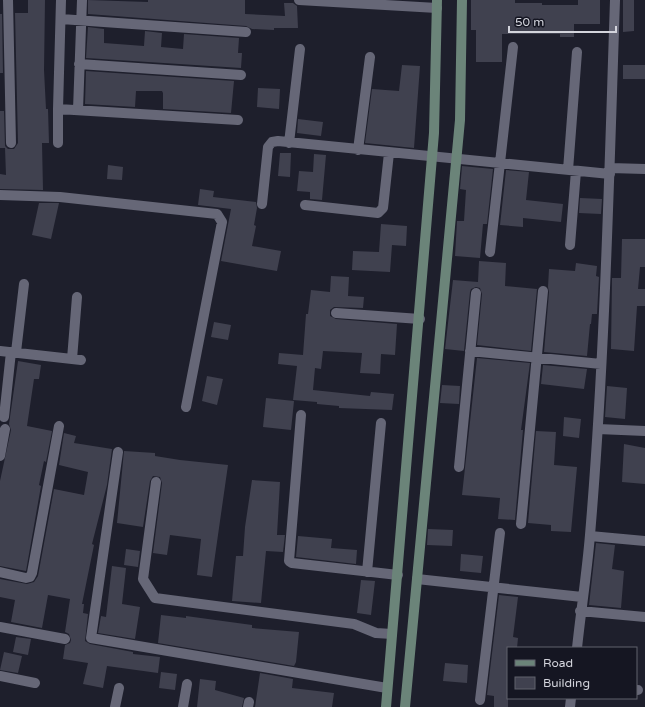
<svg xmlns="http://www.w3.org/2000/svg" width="645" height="707" viewBox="0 0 645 707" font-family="'Varela Round',sans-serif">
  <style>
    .building { fill: #40414f }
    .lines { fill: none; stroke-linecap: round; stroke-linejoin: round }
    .street { stroke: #666777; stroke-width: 10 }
    .secondary { stroke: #6b8479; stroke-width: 10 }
  </style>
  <rect width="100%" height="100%" fill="#1e1f2c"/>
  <!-- building -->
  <path class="building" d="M 28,0 L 45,0 L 44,70 L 46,109 L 48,109 L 49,143 L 42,143 L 43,190 L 0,189 L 0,174 L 6,175 L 5,148 L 0,148 L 0,111 L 4,111 L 5,146 L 8,149 L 14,149 L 18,143 L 15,13 L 28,13 Z
    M 88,0 L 148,2 L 148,0 L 245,0 L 245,14 L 285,16 L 284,3 L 293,3 L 297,6 L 298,28 L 274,28 L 274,30 L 252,29 L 246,26 L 88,14 Z
    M 471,0 L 515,0 L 515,3 L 542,3 L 542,5 L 578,5 L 578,0 L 600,0 L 600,24 L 574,24 L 574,37 L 560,37 L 560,34 L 502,34 L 502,62 L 476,62 L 476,30 L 471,30 Z
    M 623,0 L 634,0 L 634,31 L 623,32 Z
    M 0,14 L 2,14 L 3,73 L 0,73 Z
    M 88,27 L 104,29 L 104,43 L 144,46 L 145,31 L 162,33 L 161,47 L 183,49 L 184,34 L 239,38 L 238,53 L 242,53 L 241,68 L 86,58 Z
    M 402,65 L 420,66 L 414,148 L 365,143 L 372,89 L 399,91 Z
    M 623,65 L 645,65 L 645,79 L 623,79 Z
    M 86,71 L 234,81 L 231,113 L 163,109 L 163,93 L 162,91 L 136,91 L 135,107 L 85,104 Z
    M 258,88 L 280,89 L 279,109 L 257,107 Z
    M 298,119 L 323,122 L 321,136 L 297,133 Z
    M 280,153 L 291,153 L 290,177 L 278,176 Z
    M 314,154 L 326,155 L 322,200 L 310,199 L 310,192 L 297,191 L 299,171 L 313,172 Z
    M 108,165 L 123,167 L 122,180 L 107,179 Z
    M 462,166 L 493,169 L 487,224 L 483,224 L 480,258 L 455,256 L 457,221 L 464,221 L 466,190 L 460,189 Z
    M 506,170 L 529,172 L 526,200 L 563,204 L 561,222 L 523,218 L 523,227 L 500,225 Z
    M 200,189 L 214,191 L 213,197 L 256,202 L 257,208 L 254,225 L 256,226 L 252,246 L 281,251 L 277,271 L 221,261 L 231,209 L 198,205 Z
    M 580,198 L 602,199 L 601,214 L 579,213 Z
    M 39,203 L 59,203 L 51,239 L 32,235 Z
    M 381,224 L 407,226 L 406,246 L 392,245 L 390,272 L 352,270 L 353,251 L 379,252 Z
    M 622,239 L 645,239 L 645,267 L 640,267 L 638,289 L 645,289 L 645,306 L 637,306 L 634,351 L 611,349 L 612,278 L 621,278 Z
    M 479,261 L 506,263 L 505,286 L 537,289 L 531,351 L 477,345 L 482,294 L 480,288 L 476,287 L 471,289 L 470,292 L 464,351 L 445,349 L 453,280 L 478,282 Z
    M 576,263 L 597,266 L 596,276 L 599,277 L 597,314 L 592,314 L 591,324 L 590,324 L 587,356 L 544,352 L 549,292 L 548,287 L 549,269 L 575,271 Z
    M 331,276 L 349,277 L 348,296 L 364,297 L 363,308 L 334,307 L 330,310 L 330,316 L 336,319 L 397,324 L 395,355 L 381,354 L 380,374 L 360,373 L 362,353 L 323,351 L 321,369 L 315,368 L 313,390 L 370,396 L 371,392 L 394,394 L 392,410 L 339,408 L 339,406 L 317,404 L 317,402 L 293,400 L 297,366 L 278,364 L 279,353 L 303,355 L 306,314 L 308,314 L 311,290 L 330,292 Z
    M 214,322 L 231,325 L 228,340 L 211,337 Z
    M 477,358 L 530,363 L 521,430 L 523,430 L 515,520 L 498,519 L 500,498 L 462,495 Z
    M 18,361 L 41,365 L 39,379 L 34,379 L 27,426 L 52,431 L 46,462 L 44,461 L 39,485 L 41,486 L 26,571 L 0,566 L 0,481 L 11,430 L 9,424 Z
    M 543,365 L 587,369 L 584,389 L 541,384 Z
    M 207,376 L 223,379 L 217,405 L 202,401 Z
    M 442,385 L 460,386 L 459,404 L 440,403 Z
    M 607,386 L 627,388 L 625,419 L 605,417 Z
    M 266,398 L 294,401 L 291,430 L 263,427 Z
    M 564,417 L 581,419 L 579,438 L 563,436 Z
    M 536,431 L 556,432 L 554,465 L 577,467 L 571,532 L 551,531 L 551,525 L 528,523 Z
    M 64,433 L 76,436 L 74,443 L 112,449 L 107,485 L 92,544 L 94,545 L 82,604 L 84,604 L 83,613 L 88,614 L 85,641 L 90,644 L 133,652 L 133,654 L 160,657 L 158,673 L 107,666 L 103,688 L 83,684 L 88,663 L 63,659 L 65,645 L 70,643 L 71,640 L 69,634 L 65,632 L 70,599 L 48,595 L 42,628 L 11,622 L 15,600 L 0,597 L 0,579 L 27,584 L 34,582 L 38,576 L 54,489 L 84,495 L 88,472 L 59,465 Z
    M 624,444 L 645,448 L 645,484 L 622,482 Z
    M 124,451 L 155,453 L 155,456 L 180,460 L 228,465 L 212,577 L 197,575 L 201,539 L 170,535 L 167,555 L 153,553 L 162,483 L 160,477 L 153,476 L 150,481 L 143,527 L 117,523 Z
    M 252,480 L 280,482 L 277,535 L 285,535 L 283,552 L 266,551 L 261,603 L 232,601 L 236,556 L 243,556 L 245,527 Z
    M 428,529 L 453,530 L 452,546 L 427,545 Z
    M 298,536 L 332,539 L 331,548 L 357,550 L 356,564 L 296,557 Z
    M 596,543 L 615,545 L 612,569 L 624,571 L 621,608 L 589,605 Z
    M 126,549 L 140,551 L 138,567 L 124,565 Z
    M 461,554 L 483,556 L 481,573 L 460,571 Z
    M 112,566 L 126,568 L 122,604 L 140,607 L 135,639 L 98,633 L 101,616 L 106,617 Z
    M 361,580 L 375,581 L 371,615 L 357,613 Z
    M 499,595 L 518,597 L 513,637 L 518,638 L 517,648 L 508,648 L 508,707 L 494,707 L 494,696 L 487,695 Z
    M 161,615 L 186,618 L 186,616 L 252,625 L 252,628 L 299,632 L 296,662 L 294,666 L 158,643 Z
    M 16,637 L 31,639 L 28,655 L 13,652 Z
    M 4,652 L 22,656 L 18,673 L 0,670 Z
    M 445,663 L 468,665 L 467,683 L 443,681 Z
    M 161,672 L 177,674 L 175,690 L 159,688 Z
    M 260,673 L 293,679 L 292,688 L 334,693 L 332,707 L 255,707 Z
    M 200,679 L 216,681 L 215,690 L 244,698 L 242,707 L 197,707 Z"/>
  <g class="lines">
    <!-- street -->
    <path class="street" d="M 8,0 L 11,143
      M 61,0 L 58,109 L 238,120
      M 299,0 L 437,8
      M 61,19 L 246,32
      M 79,64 L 241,75
      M 78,110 L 82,0
      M 58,143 L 58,109
      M 289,143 L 300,49
      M 358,150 L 370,57
      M 610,168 L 645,169
      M 568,170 L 577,52
      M 0,195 L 60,197 L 217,214 L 222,222 L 186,407
      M 262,204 L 268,147 L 272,142 L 278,141 L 610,174
      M 305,205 L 378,213 L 383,208 L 389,153
      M 570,245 L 576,171
      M 490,252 L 513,47
      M 336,313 L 420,319
      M 0,351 L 81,360
      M 470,351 L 601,364
      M 16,352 L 24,284
      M 72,359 L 77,297
      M 301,415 L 289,561 L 292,563 L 398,575
      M 4,417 L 11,352
      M 598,429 L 645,431
      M 118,452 L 91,638 L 387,688
      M 0,456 L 5,429
      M 459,467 L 476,293
      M 156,482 L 143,579 L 155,598 L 354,624 L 376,633 L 392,634
      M 521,524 L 543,291
      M 590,536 L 645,541
      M 0,572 L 26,578 L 30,577 L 32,573 L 59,426
      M 367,572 L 381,423
      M 417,579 L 582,597
      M 580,611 L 645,617
      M 0,627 L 65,639
      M 577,648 C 581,610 587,572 590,535 C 605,357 609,178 615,0
      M 0,676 L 35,683
      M 636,690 L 638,690
      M 480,700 L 500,533
      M 115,707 L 119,688
      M 183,707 L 187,684
      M 248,707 L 249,702
      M 570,707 L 571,698"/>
    <!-- secondary -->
    <path class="secondary" d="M 386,707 L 434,133 L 437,0
      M 405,707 L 460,120 L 462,0"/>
  </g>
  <!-- legend -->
  <rect x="507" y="647" width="130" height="52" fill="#151622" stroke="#61626c"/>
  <rect x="515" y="660" width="20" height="6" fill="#6b8479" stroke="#61626c"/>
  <text x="543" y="667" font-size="12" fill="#d3d4dc">Road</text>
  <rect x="515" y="677" width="20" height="12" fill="#40414f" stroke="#61626c"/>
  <text x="543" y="687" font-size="12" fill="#d3d4dc">Building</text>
  <!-- scale -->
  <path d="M509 26v6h107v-6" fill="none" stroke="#d3d4dc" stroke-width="2"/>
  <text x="515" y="26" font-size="12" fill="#d3d4dc" stroke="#151622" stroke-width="3" paint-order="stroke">50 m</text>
</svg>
